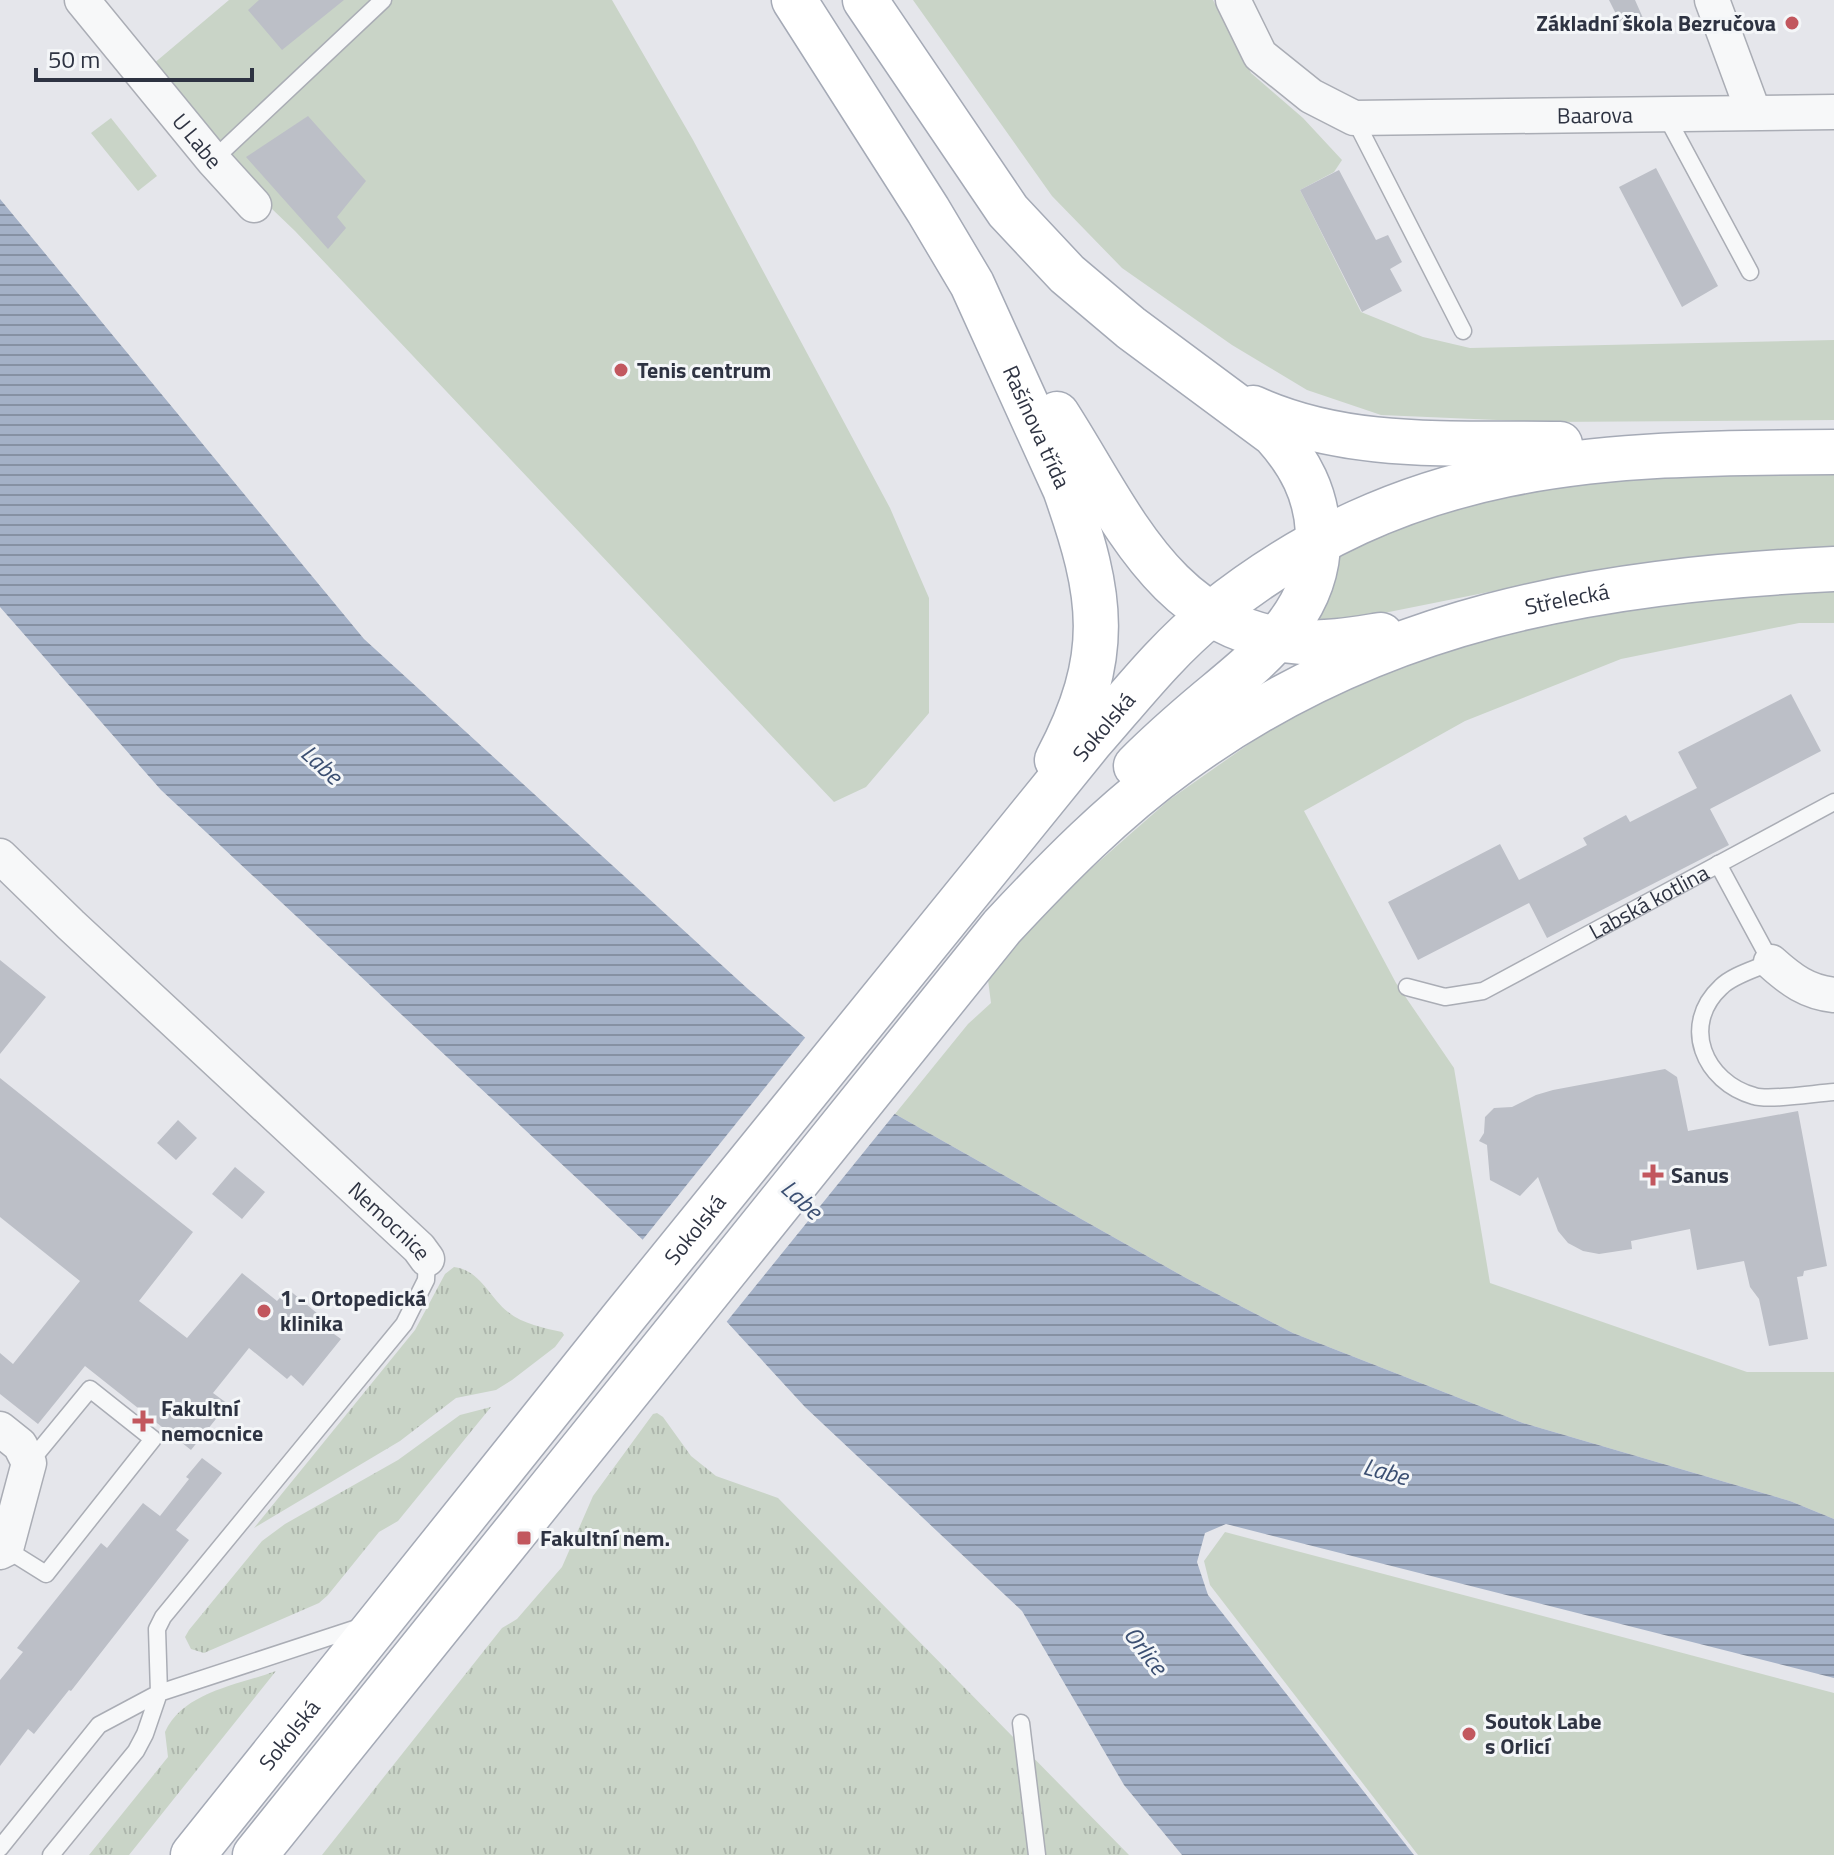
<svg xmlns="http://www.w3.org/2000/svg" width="1834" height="1855" viewBox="0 0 1834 1855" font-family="'Titillium Web',sans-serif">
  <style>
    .grass { fill: url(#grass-tufts) }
    .park { fill: #c9d4c7 }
    .water { fill: url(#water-rules) }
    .pier { fill: #e5e6eb }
    .building { fill: #bcbfc7 }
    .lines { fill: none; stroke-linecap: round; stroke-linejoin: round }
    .lane-casing { stroke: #aaadb5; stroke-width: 19 }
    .street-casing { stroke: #aaadb5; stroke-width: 37 }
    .primary-casing { stroke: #a5aab6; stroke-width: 47 }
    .lane { stroke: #f7f8f9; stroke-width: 16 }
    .street { stroke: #f7f8f9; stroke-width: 34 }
    .primary { stroke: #fff; stroke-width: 44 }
    .poi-dot { fill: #c2575e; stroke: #f4f6f8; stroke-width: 3 }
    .labels { text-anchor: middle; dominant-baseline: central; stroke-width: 6; stroke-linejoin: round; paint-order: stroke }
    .poi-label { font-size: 22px; font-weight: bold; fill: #2e3342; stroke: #f4f6f8; text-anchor: start }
    .street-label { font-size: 22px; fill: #2e3342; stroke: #f4f6f8 }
    .water-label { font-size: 24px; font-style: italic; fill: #3b4f72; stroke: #f4f6f8 }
  </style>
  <defs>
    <pattern id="grass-tufts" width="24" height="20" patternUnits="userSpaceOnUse" patternTransform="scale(2)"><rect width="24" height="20" fill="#c9d4c7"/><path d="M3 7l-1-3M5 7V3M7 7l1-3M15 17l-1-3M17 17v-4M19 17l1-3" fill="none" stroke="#adb6ac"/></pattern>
    <pattern id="water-rules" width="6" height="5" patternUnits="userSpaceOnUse" patternTransform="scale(2)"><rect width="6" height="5" fill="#a4b1c7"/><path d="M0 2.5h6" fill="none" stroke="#8691a3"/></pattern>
  </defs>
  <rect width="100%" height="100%" fill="#e5e6eb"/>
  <!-- grass -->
  <path class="grass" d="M 454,1267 C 480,1270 489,1297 508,1312 C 523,1324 544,1328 562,1332 L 564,1335 L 555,1347 L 512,1380 L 496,1390 L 456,1398 L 400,1441 L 254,1528 L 415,1330 L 445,1274 Z
    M 491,1407 L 398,1521 L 379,1532 L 328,1595 L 319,1603 L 204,1653 L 191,1649 L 185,1637 L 189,1630 L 262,1541 L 285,1524 L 398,1460 L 460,1415 Z
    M 657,1413 L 663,1417 L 691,1456 L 716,1476 L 778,1498 L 1129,1855 L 322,1855 L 502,1628 L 517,1619 L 562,1567 L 593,1496 L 653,1414 Z
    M 276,1671 L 129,1855 L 89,1855 L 168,1757 L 165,1732 C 183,1692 238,1685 276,1671 Z"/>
  <!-- park -->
  <path class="park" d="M 229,0 L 612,0 L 693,140 L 890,508 L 929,598 L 929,713 L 866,787 L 834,802 L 295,231 L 223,162 L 146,70 Z
    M 913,0 L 1213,0 L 1251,73 L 1303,118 L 1342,160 L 1334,172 L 1300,190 L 1361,312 L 1423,337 L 1470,348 L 1834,340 L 1834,420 L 1546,422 L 1381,415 L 1307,390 L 1232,345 L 1122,268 L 1052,196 Z
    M 111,118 L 157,176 L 138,191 L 91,133 Z
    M 1666,473 L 1834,473 L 1834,549 L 1699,557 L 1603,569 L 1354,619 L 1318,621 L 1334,584 L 1338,554 L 1441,512 L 1540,486 Z
    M 1834,584 L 1834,623 L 1799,623 L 1621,659 L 1465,721 L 1304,811 L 1396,983 L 1454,1068 L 1490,1283 L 1747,1372 L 1834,1372 L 1834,1519 L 1790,1501 L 1523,1423 L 1293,1333 L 1186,1278 L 895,1114 L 968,1024 L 991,1003 L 987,972 L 1053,902 L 1169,800 L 1276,725 L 1387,671 L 1510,630 L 1603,611 Z
    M 1225,1532 L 1834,1693 L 1834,1855 L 1418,1855 L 1210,1585 L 1204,1561 Z"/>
  <!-- water -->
  <path class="water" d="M 0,199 L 364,639 L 748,989 L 895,1114 L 1186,1278 L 1293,1333 L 1523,1423 L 1790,1501 L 1834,1519 L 1834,1678 L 1226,1524 L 1205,1533 L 1197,1562 L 1208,1595 L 1414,1855 L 1182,1855 L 1124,1785 L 1022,1611 L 805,1407 L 727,1322 L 643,1240 L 161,790 L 0,607 Z"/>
  <!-- pier -->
  <path class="pier" d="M 808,1034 L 897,1111 L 724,1325 L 640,1243 Z"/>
  <!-- building -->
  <path class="building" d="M 259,0 L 344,0 L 282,50 L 248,10 Z
    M 1609,0 L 1635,0 L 1643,18 L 1623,28 Z
    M 308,116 L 366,181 L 337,217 L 346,228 L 328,249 L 246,157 Z
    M 1656,168 L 1718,286 L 1682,307 L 1619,187 Z
    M 1339,170 L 1376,240 L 1388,235 L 1402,262 L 1390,269 L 1402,291 L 1362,312 L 1300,190 Z
    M 1791,694 L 1821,751 L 1710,809 L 1729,845 L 1547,938 L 1529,903 L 1418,960 L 1388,902 L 1500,844 L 1519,880 L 1587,845 L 1583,838 L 1626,815 L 1630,822 L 1697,788 L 1678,752 Z
    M 0,960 L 46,997 L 0,1054 Z
    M 1665,1069 L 1677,1077 L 1688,1131 L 1798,1111 L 1827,1266 L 1804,1271 L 1803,1276 L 1797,1277 L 1808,1339 L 1769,1346 L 1759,1299 L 1750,1287 L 1744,1261 L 1697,1270 L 1690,1229 L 1631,1241 L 1632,1249 L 1599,1254 L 1583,1251 L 1568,1243 L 1558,1231 L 1538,1177 L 1520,1196 L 1490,1180 L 1487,1145 L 1479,1141 L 1484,1133 L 1485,1117 L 1494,1108 L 1512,1107 L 1536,1095 L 1553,1090 Z
    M 0,1078 L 193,1232 L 139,1301 L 187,1338 L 242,1273 L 277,1301 L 288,1289 L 330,1324 L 327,1329 L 341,1339 L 303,1386 L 291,1375 L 287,1379 L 249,1348 L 213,1393 L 228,1404 L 191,1450 L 85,1366 L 38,1424 L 0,1394 L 0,1353 L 13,1364 L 80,1281 L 0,1217 Z
    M 178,1120 L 197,1138 L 176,1160 L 157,1143 Z
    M 235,1167 L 265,1192 L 242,1219 L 212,1194 Z
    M 202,1458 L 222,1473 L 176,1530 L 189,1540 L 71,1691 L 69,1690 L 34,1734 L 28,1729 L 0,1766 L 0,1680 L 23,1652 L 17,1648 L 101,1543 L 107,1548 L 143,1503 L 160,1516 L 189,1479 L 186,1477 Z"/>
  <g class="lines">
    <defs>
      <g id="lane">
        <path d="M 1665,114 L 1750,272"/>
        <path d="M 1354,118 L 1463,331"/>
        <path d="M 213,160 L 383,0"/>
        <path d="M 1718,864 L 1771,962 C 1756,969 1733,975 1721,987 C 1680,1025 1704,1082 1754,1096 C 1769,1101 1816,1093 1834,1092"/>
        <path id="s1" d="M 1407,987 L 1445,997 L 1483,991 L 1834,802"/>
        <path d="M 6,1549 L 46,1574 L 153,1439 L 90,1389 L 29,1463"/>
        <path d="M 1021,1723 L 1037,1855"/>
        <path d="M 0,1848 L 99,1725 L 159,1693 L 157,1629 L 163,1617 L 404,1324 L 426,1280 L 427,1259"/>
        <path d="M 51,1855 L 136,1751 L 145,1734 L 159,1693 L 360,1627"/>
      </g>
      <g id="street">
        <path id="s2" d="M 82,0 L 213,160 L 254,205"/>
        <path id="s3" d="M 1233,0 L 1260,55 L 1311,96 L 1354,118 L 1834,112"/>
        <path d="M 1712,0 L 1753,111"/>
        <path id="s4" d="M 0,856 L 71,925 L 419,1248 L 427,1259"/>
        <path d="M 1771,962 C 1791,980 1807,992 1834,995"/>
        <path d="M 0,1429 L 20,1445 L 29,1463 L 6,1549 L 0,1552"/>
      </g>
      <g id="primary">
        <path id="s5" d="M 794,0 L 928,210 L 972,284 L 1065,489 C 1103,596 1112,656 1057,760"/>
        <path d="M 865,0 L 1008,211 L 1067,274 L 1131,328 L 1274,434 C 1300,463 1316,493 1318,532 C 1322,610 1263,655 1209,700 C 1184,721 1159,743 1136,766"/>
        <path d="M 1253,408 C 1350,452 1456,442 1560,444"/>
        <path d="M 1057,414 C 1121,513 1166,633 1302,642 C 1328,644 1355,639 1381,635"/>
        <path id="s6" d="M 193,1855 L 623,1318 L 1091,741 C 1129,698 1166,650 1211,614 C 1407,457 1595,453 1834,452"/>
        <path id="s7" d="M 255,1855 L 1002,927 C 1057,868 1114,810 1179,763 C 1378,617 1593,581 1834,569"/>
      </g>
    </defs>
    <!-- lane casing -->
    <use href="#lane" class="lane-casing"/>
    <!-- street casing -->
    <use href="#street" class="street-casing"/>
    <!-- primary casing -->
    <use href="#primary" class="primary-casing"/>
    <!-- lane -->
    <use href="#lane" class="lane"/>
    <!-- street -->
    <use href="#street" class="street"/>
    <!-- primary -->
    <use href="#primary" class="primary"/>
  </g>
  <!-- markers -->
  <g class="poi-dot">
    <circle cx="1792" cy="23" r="8"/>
    <circle cx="621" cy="370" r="8"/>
    <path d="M1649 1163h8v8h8v8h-8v8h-8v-8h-8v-8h8z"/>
    <circle cx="264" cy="1311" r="8"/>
    <path d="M139 1409h8v8h8v8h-8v8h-8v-8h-8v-8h8z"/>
    <rect x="516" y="1530" width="16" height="16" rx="4"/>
    <circle cx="1469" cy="1734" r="8"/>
  </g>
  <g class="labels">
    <!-- poi labels -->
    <g class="poi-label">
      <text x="1776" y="23" text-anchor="end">Základní škola Bezručova</text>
      <text x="637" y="370">Tenis centrum</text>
      <text x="1671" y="1175">Sanus</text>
      <text x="280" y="1298">1 - Ortopedická<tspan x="280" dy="25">klinika</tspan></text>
      <text x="161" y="1408">Fakultní<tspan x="161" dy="25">nemocnice</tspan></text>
      <text x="540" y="1538">Fakultní nem.</text>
      <text x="1485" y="1721">Soutok Labe<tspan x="1485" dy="25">s Orlicí</tspan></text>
    </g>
    <!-- street labels -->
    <g class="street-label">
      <text stroke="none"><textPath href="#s3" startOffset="416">Baarova</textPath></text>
      <text stroke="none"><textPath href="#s2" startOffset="182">U Labe</textPath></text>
      <text stroke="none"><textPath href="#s5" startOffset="492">Rašínova třída</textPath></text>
      <text stroke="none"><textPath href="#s7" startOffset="1858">Střelecká</textPath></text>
      <text stroke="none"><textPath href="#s6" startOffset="1450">Sokolská</textPath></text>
      <text stroke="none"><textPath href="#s1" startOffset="266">Labská kotlina</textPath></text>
      <text stroke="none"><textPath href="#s4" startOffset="534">Nemocnice</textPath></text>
      <text stroke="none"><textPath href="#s6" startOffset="802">Sokolská</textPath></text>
      <text stroke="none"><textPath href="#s6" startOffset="154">Sokolská</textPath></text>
    </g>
    <!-- water labels -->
    <g class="water-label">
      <text transform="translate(322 764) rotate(42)">Labe</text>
      <text transform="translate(802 1199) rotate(42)">Labe</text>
      <text transform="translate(1386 1471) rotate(15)">Labe</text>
      <text transform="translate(1146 1650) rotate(52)">Orlice</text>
    </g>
  </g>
  <!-- scale -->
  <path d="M36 68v12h216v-12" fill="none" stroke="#2e3342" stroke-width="4"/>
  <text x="48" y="68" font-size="24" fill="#2e3342" stroke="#f4f6f8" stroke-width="6" paint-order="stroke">50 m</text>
</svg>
